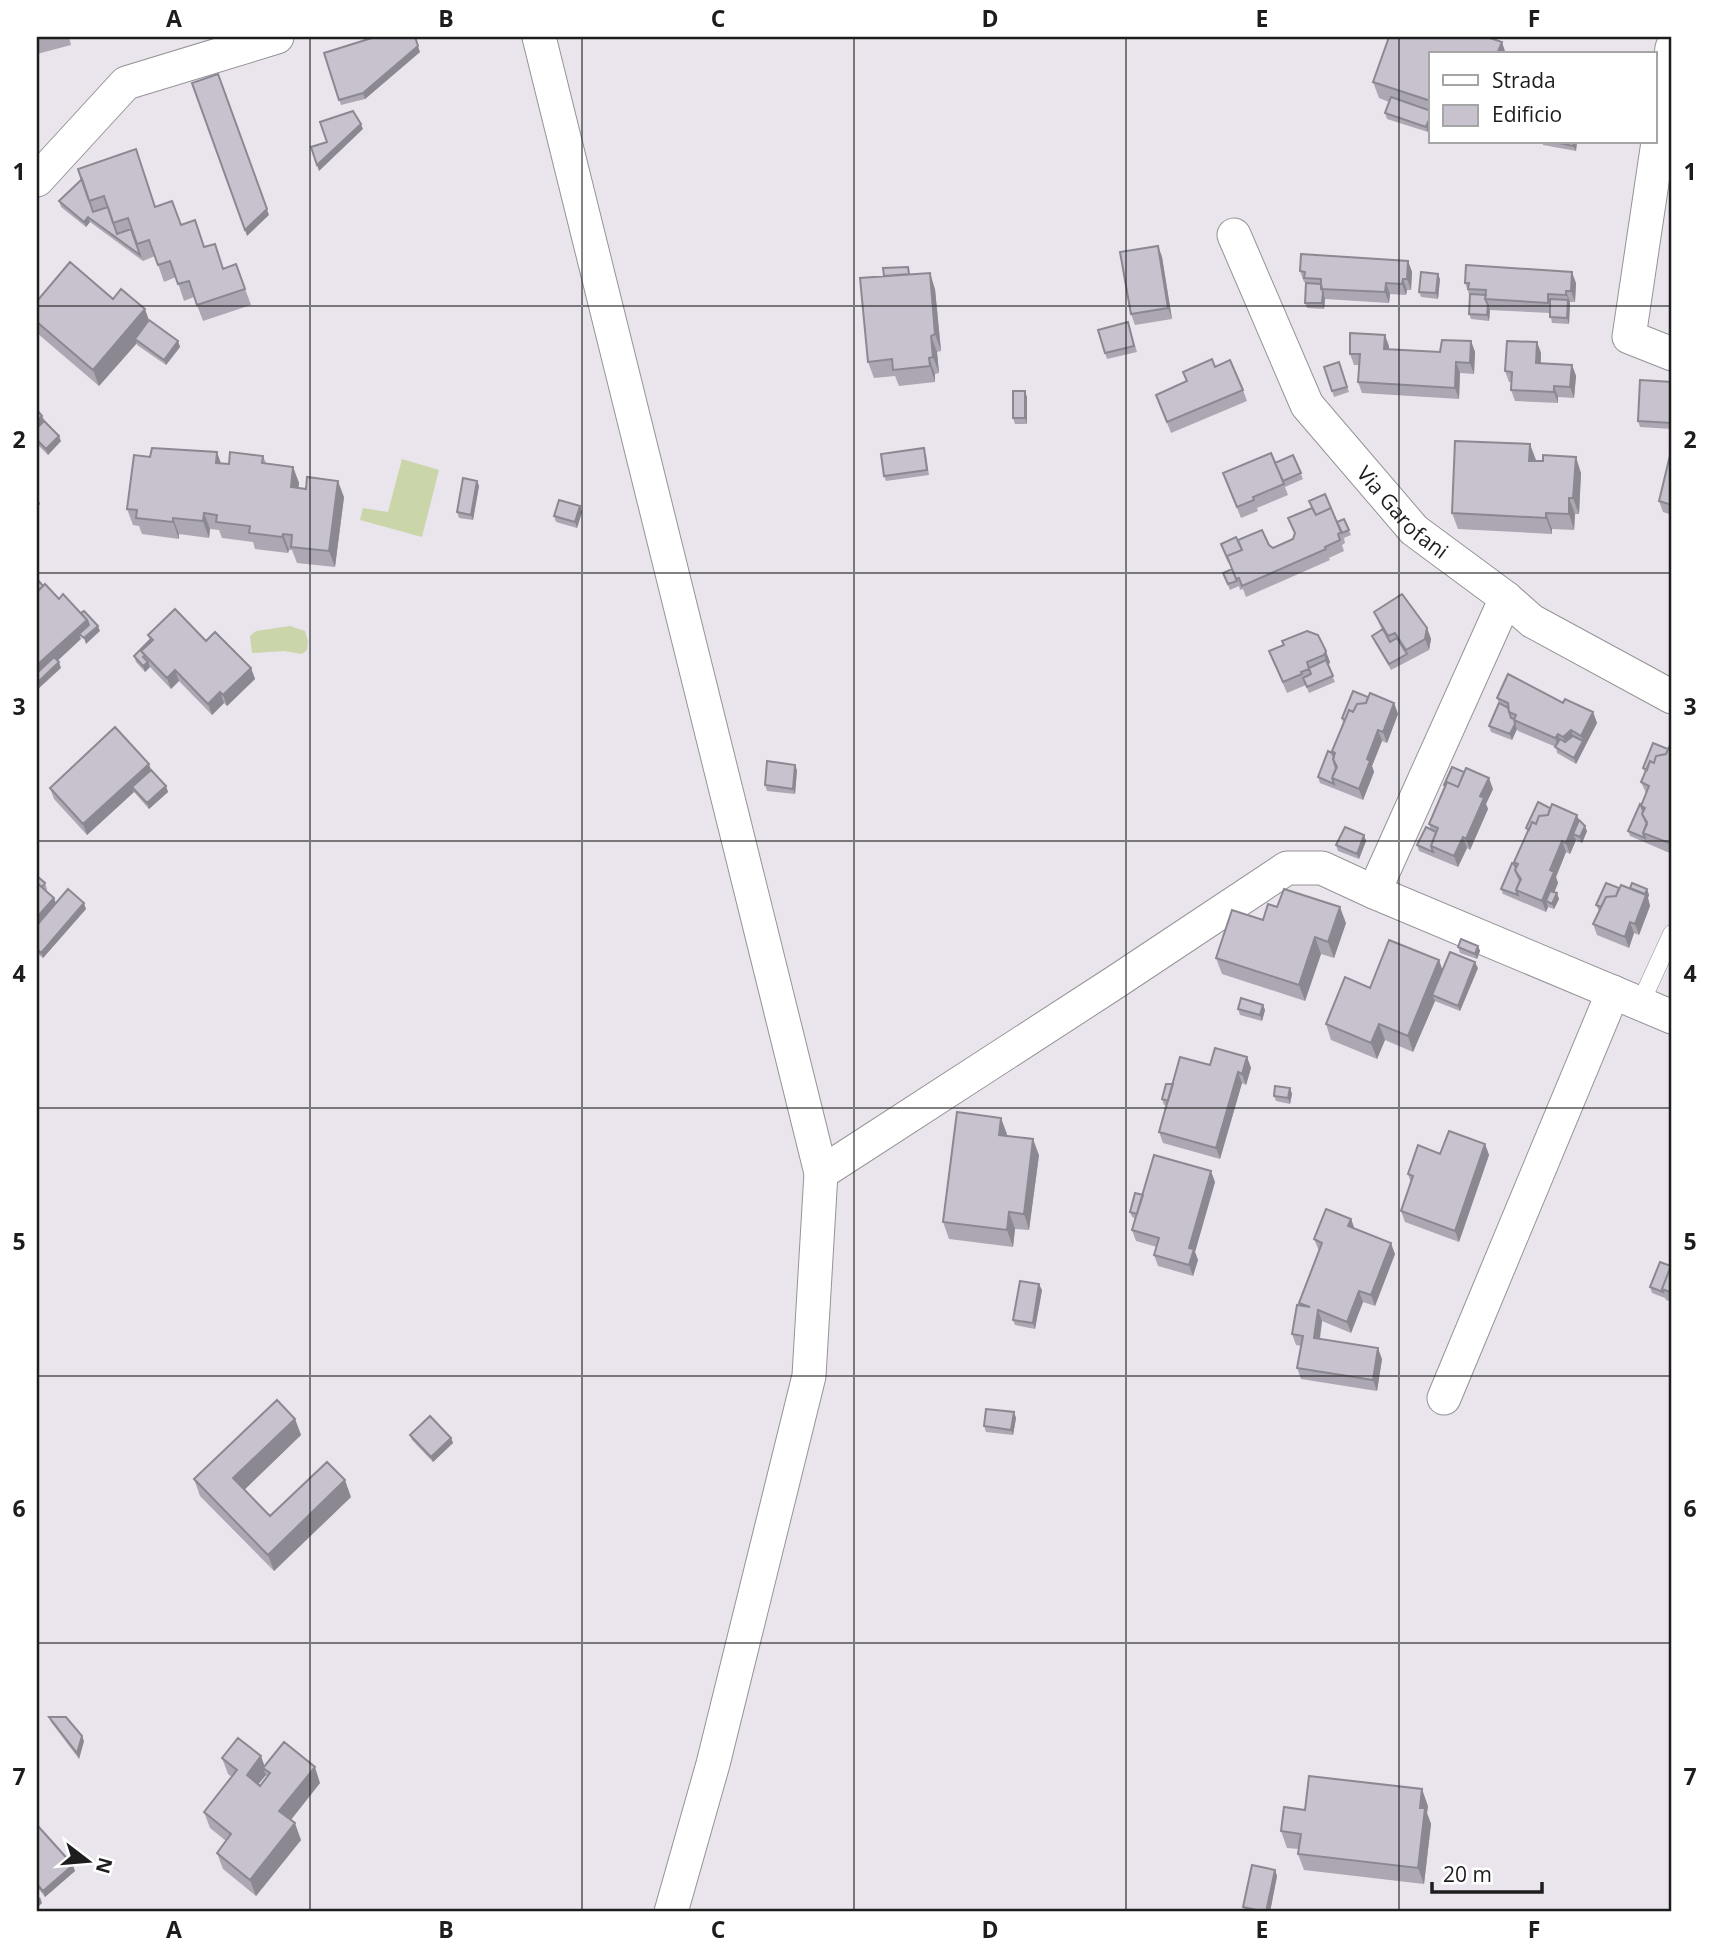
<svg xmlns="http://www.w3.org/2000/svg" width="1709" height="1949" viewBox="0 0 1709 1949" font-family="'Open Sans',sans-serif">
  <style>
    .water { fill: #cad6a9 }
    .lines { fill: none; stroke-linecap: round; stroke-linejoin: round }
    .service-casing { stroke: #949494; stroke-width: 19 }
    .minor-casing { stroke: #949494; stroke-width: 35 }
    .service { stroke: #fff; stroke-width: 18 }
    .minor { stroke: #fff; stroke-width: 33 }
    .wall { fill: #aca7b2; fill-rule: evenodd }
    .shaded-wall { fill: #8c8891 }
    .building { fill: #c8c2cf; stroke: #8c8891; stroke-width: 2 }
    .grid { fill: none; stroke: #1d1d1d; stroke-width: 2; stroke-opacity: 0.55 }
    .labels { text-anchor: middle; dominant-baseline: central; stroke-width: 7; stroke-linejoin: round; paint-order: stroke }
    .street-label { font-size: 21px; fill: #1d1d1d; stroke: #fff }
    .neatline { fill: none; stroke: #1d1d1d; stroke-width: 2.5 }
    .grid-label { font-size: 23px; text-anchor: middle; font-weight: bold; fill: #1d1d1d }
  </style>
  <rect width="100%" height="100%" fill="#eae4ed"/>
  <!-- water -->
  <path class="water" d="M 402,459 L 439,470 L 422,537 L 360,520 L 363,508 L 388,512 Z
    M 290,626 L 305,631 L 308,641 L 307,650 L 302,654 L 284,651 L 252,653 L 250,636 L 256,631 Z"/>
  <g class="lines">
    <defs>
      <path id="service" d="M 1640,1004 L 1672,934"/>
      <g id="minor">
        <path d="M 539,37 L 821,1173 L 809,1376 L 713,1764 L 671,1912"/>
        <path d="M 1672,48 L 1629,337 L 1672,354"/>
        <path d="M 37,180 L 126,83 L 277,37"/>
        <path id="s1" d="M 1234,235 L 1307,405 L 1414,530 L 1506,598 L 1532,621 L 1672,697"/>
        <path d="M 1374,892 L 1506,598"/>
        <path d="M 821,1173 L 1114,983 L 1287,868 L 1322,868 L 1374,892 L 1672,1017"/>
        <path d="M 1444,1398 L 1613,992"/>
      </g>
    </defs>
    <!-- service casing -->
    <use href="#service" class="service-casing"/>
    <!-- minor casing -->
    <use href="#minor" class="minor-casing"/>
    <!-- service -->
    <use href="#service" class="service"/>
    <!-- minor -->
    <use href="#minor" class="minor"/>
  </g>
  <!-- wall -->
  <path class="wall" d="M 37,37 L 69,37 L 71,45 L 37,54 Z
    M 420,52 L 365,99 L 341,105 L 324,53 Z
    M 1431,54 L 1431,126 L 1428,132 L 1387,119 L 1385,113 L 1389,102 L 1379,98 L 1373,82 Z
    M 1542,142 L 1577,142 L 1576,151 L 1543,145 Z
    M 82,179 L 155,206 L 181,225 L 204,247 L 224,269 L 236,264 L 251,305 L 203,321 L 194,297 L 184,301 L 176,277 L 164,282 L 155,256 L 143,261 L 90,222 L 86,227 L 61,207 L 59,201 Z
    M 1158,246 L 1162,257 L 1172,319 L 1135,325 L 1131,314 Z
    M 1408,261 L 1412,272 L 1411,290 L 1407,290 L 1406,295 L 1390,294 L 1389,303 L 1325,299 L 1324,309 L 1307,308 L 1305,303 L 1306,283 L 1304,282 L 1300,271 Z
    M 908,267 L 910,274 L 935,289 L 941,351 L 937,352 L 939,373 L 935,374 L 935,382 L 899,386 L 895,376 L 874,378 L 868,362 L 884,276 Z
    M 1440,279 L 1438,299 L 1421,297 L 1419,292 Z
    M 1465,283 L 1576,283 L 1575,302 L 1570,302 L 1569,324 L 1552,323 L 1550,313 L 1490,310 L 1489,321 L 1471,319 L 1469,314 L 1470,294 L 1469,294 Z
    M 113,299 L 149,320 L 178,341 L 180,347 L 166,365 L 137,345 L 137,343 L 99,386 L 37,333 L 37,301 Z
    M 1130,328 L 1137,352 L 1107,359 L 1105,353 Z
    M 1471,341 L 1475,352 L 1474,374 L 1460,373 L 1459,399 L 1362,393 L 1358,382 L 1359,365 L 1354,365 L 1350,354 L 1389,346 L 1389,350 L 1440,352 Z
    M 1537,342 L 1541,353 L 1541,363 L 1572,365 L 1576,376 L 1574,398 L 1558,397 L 1558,403 L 1515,401 L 1511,390 L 1512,382 L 1509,382 L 1505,371 Z
    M 1339,362 L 1349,392 L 1334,397 L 1324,367 Z
    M 1215,367 L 1243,390 L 1247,401 L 1171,433 L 1156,395 L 1187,381 L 1183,372 Z
    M 1672,382 L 1672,429 L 1640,427 L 1638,421 Z
    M 1027,397 L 1027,424 L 1015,424 L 1013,418 Z
    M 37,410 L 61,441 L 48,455 L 37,444 Z
    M 1672,447 L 1672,515 L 1663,512 L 1659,501 Z
    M 926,454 L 929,475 L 886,481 L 884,476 Z
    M 1293,455 L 1303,479 L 1285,487 L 1288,495 L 1257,508 L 1258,511 L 1241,518 L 1223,473 L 1276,465 Z
    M 263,456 L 266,463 L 293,467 L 299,483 L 298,488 L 344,497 L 335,567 L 297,563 L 292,550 L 289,550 L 288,553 L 255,549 L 253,542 L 222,538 L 219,530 L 210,529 L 209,538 L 179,534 L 179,539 L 142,534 L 139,526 L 133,525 L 127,509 L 222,464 L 229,464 Z
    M 1536,461 L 1581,473 L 1579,514 L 1575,514 L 1574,530 L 1552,529 L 1552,534 L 1458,529 L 1452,513 Z
    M 477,481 L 479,486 L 473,520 L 459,518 L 457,512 Z
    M 580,506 L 582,512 L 577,528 L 556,522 L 554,516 Z
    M 1288,518 L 1337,522 L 1344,519 L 1351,535 L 1344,538 L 1345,543 L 1342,545 L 1344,551 L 1329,558 L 1330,560 L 1246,597 L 1243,589 L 1240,590 L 1239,586 L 1230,590 L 1223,573 L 1232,569 L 1223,550 L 1240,547 L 1269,545 L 1273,548 L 1293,539 L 1295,534 Z
    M 1374,612 L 1427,628 L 1431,639 L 1429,650 L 1391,670 L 1374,641 L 1372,636 L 1382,630 Z
    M 1307,631 L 1330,662 L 1328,666 L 1335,682 L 1309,693 L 1305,683 L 1306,685 L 1287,693 L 1269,651 L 1284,645 Z
    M 148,635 L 206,641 L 251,668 L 255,679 L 227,706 L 224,703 L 212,715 L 179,681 L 171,689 L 150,667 L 145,672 L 136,662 L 134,656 L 150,640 Z
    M 1368,697 L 1394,703 L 1398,714 L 1387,743 L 1382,741 L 1372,766 L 1374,772 L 1363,800 L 1320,783 L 1318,777 L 1332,753 L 1343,723 L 1342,718 Z
    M 1497,698 L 1563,703 L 1593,712 L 1597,723 L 1576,764 L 1557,753 L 1556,747 L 1518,731 L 1517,729 L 1512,740 L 1491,732 L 1489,726 L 1499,703 Z
    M 1672,746 L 1672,854 L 1630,836 L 1628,831 L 1646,793 L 1641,782 L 1645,773 L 1643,768 Z
    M 151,770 L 166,786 L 168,792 L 149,809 L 134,792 L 87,835 L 54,799 L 50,788 Z
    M 797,770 L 795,794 L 767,791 L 765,785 Z
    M 1444,785 L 1493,789 L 1486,804 L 1488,809 L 1470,850 L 1467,848 L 1458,867 L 1419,851 L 1417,845 L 1431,830 L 1429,824 L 1445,787 Z
    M 1579,820 L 1587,831 L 1582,843 L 1576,840 L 1570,854 L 1566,852 L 1556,877 L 1558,883 L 1554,892 L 1557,893 L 1559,899 L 1554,909 L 1548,907 L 1546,912 L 1503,894 L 1501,889 L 1514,864 L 1514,862 L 1528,832 L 1526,828 Z
    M 1364,835 L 1366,841 L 1359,859 L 1338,851 L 1336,845 Z
    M 37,876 L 45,883 L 47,889 L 46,891 L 54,898 L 56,903 L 86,909 L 43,958 L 37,953 Z
    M 1629,888 L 1647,889 L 1649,895 L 1648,898 L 1650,906 L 1639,935 L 1634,933 L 1629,948 L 1597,935 L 1593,924 L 1599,911 L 1596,905 Z
    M 1277,907 L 1346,923 L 1334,958 L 1321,954 L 1305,1001 L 1222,974 L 1216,958 Z
    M 1478,946 L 1480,951 L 1477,959 L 1460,953 L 1458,947 Z
    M 1439,960 L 1442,971 L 1478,968 L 1460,1011 L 1435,1001 L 1413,1052 L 1385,1040 L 1377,1059 L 1331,1040 L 1326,1024 L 1370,988 Z
    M 1263,1005 L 1265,1010 L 1262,1021 L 1240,1015 L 1238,1009 Z
    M 1247,1057 L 1251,1068 L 1246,1085 L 1242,1083 L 1220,1159 L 1163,1143 L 1159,1132 L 1167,1105 L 1164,1105 L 1162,1099 L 1173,1084 L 1210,1065 Z
    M 1290,1088 L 1292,1094 L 1290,1104 L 1276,1101 L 1274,1096 Z
    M 1007,1134 L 1007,1136 L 1039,1155 L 1029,1230 L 1015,1229 L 1013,1247 L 949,1239 L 943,1222 Z
    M 1485,1144 L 1489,1155 L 1459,1242 L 1405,1222 L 1401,1211 L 1411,1183 L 1408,1174 L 1440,1154 Z
    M 1215,1182 L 1195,1252 L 1198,1260 L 1193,1276 L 1158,1266 L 1154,1255 L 1157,1247 L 1136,1241 L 1132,1230 L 1136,1219 L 1132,1217 L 1130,1212 L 1143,1195 Z
    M 1351,1219 L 1354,1228 L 1395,1254 L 1375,1306 L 1363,1302 L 1351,1333 L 1322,1321 L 1320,1339 L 1382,1359 L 1377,1391 L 1301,1379 L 1297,1368 L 1301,1346 L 1296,1345 L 1292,1334 L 1300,1305 L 1299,1303 L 1319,1251 L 1314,1239 Z
    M 1672,1263 L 1672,1302 L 1666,1300 L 1665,1298 L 1652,1293 L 1650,1287 L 1671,1266 Z
    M 1042,1290 L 1035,1329 L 1015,1325 L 1013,1320 Z
    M 1014,1412 L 1016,1418 L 1013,1435 L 986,1432 L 984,1426 Z
    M 295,1419 L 301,1435 L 244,1490 L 270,1516 L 351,1497 L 274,1571 L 200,1496 L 194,1479 Z
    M 410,1435 L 451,1438 L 453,1443 L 433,1462 L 412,1440 Z
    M 49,1717 L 84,1741 L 79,1759 L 51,1722 Z
    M 222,1758 L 264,1766 L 320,1783 L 291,1820 L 301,1840 L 256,1896 L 223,1869 L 217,1853 L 226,1841 L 210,1828 L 204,1812 L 232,1777 L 228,1774 ZM 266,1775 L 266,1777 L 260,1786 L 258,1784 Z
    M 1428,1806 L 1427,1813 L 1431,1824 L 1424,1884 L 1304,1870 L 1298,1854 L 1299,1849 L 1287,1848 L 1281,1831 L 1305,1810 Z
    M 37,1825 L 75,1871 L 45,1897 L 37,1887 Z
    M 1275,1870 L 1277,1876 L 1270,1912 L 1245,1912 L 1243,1907 Z"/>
  <!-- shaded-wall -->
  <path class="shaded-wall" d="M 415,37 L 420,52 L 365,99 L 363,93 Z
    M 1502,42 L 1506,54 L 1497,54 Z
    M 218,74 L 269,215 L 247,236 L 245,230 Z
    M 1431,115 L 1431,126 L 1428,132 L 1426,127 Z
    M 361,124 L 363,129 L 319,171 L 317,165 Z
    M 1574,142 L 1577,142 L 1576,151 L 1573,146 Z
    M 88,217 L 90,222 L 86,227 L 84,222 Z
    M 1158,246 L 1162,257 L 1172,319 L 1168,308 Z
    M 1408,261 L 1412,272 L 1411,290 L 1407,279 Z
    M 1572,272 L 1576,283 L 1575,302 L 1571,291 Z
    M 930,273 L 935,289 L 941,351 L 935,334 Z
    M 1438,274 L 1440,279 L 1438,299 L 1436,293 Z
    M 1403,279 L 1407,290 L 1406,295 L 1402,284 Z
    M 1386,283 L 1390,294 L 1389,303 L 1385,292 Z
    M 1566,291 L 1570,302 L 1569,324 L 1567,318 L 1568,300 Z
    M 1323,293 L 1325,299 L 1324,309 L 1322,303 Z
    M 1488,305 L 1490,310 L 1489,321 L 1487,315 Z
    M 145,309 L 151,326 L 135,339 L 137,343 L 99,386 L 93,370 Z
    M 1385,335 L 1389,346 L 1388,360 L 1384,349 Z
    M 931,336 L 937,352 L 939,373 L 933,357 Z
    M 178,341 L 180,347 L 166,365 L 164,360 Z
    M 1471,341 L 1475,352 L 1474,374 L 1470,363 Z
    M 1537,342 L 1541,353 L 1540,374 L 1536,363 Z
    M 929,358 L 935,374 L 935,382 L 930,366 Z
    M 1456,362 L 1460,373 L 1459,399 L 1455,388 Z
    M 1572,365 L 1576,376 L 1574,398 L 1570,387 Z
    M 1554,386 L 1558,397 L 1558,403 L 1554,392 Z
    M 1025,391 L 1027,397 L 1027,424 L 1025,418 Z
    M 42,416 L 46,427 L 37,436 L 37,421 Z
    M 59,436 L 61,441 L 48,455 L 46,449 Z
    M 1530,444 L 1536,460 L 1535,477 L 1529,461 Z
    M 217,452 L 223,469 L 216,463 Z
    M 1576,457 L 1581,473 L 1579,514 L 1573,498 Z
    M 293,467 L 299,483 L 297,503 L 291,487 Z
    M 338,481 L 344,497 L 335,567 L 329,551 Z
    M 477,481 L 479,486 L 473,520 L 471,515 Z
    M 38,498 L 40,504 L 37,508 L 37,500 Z
    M 1569,498 L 1575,514 L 1574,530 L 1569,514 Z
    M 580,506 L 582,512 L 577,528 L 575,522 Z
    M 204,513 L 210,529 L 209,538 L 203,521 Z
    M 1546,513 L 1552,529 L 1552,534 L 1546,518 Z
    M 173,518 L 179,534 L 179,539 L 173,522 Z
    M 283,534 L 289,550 L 288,553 L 282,537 Z
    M 87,620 L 91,631 L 79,634 L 81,639 L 37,680 L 37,665 Z
    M 98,626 L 100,631 L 86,644 L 84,638 Z
    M 1427,628 L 1431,639 L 1429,650 L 1425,639 Z
    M 1326,651 L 1330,662 L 1328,666 L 1324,655 Z
    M 59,662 L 61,668 L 37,690 L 37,683 Z
    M 148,662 L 150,667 L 145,672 L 143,666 Z
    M 251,668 L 255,679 L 227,706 L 223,695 Z
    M 175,670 L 179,681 L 171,689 L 167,678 Z
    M 220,692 L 224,703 L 212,715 L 208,704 Z
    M 1394,703 L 1398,714 L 1387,743 L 1383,732 Z
    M 1593,712 L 1597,723 L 1576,764 L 1574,758 L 1583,741 L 1581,736 Z
    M 1515,724 L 1517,729 L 1512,740 L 1510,734 Z
    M 1378,730 L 1382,741 L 1372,766 L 1374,772 L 1363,800 L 1359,789 L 1367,759 Z
    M 1571,730 L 1575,741 L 1567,748 L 1563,737 Z
    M 1558,734 L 1562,745 L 1559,749 L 1555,738 Z
    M 149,764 L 153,775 L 132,787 L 134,792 L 87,835 L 83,824 Z
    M 795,765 L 797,770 L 795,794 L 793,789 Z
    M 1489,778 L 1493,789 L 1486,804 L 1488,809 L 1470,850 L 1466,839 L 1480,796 Z
    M 166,786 L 168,792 L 149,809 L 147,803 Z
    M 1577,815 L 1581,826 L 1573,834 L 1576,840 L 1570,854 L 1566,843 Z
    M 1585,826 L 1587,831 L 1582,843 L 1580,837 Z
    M 1364,835 L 1366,841 L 1359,859 L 1357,854 Z
    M 1672,835 L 1672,851 L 1669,843 Z
    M 1463,837 L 1467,848 L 1458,867 L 1454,856 Z
    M 1562,841 L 1566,852 L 1556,877 L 1558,883 L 1550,903 L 1546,901 L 1548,907 L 1546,912 L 1542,901 L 1550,870 Z
    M 1647,889 L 1649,895 L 1648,898 L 1650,906 L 1639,935 L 1635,924 Z
    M 1557,893 L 1559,899 L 1554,909 L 1552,904 Z
    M 54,898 L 58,909 L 37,933 L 37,917 Z
    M 84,903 L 86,909 L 43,958 L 41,953 Z
    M 1340,907 L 1346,923 L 1334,958 L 1328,942 Z
    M 1630,922 L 1634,933 L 1629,948 L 1625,937 Z
    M 1315,937 L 1321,954 L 1305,1001 L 1299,985 Z
    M 1478,946 L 1480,951 L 1477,959 L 1475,954 Z
    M 1439,960 L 1445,977 L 1432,995 L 1435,1001 L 1413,1052 L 1408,1036 Z
    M 1475,962 L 1478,968 L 1460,1011 L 1458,1006 Z
    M 1263,1005 L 1265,1010 L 1262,1021 L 1260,1015 Z
    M 1379,1024 L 1385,1040 L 1377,1059 L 1371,1043 Z
    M 1247,1057 L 1251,1068 L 1246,1085 L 1242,1074 Z
    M 1238,1072 L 1242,1083 L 1220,1159 L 1216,1148 Z
    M 1290,1088 L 1292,1094 L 1290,1104 L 1288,1098 Z
    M 1001,1118 L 1007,1134 L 1005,1151 L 999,1135 Z
    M 1033,1139 L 1039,1155 L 1029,1230 L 1024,1214 Z
    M 1485,1144 L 1489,1155 L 1459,1242 L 1455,1231 Z
    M 1211,1171 L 1215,1182 L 1195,1252 L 1198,1260 L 1193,1276 L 1189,1265 L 1189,1248 Z
    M 1009,1212 L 1015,1229 L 1013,1247 L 1007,1230 Z
    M 1351,1219 L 1355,1230 L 1348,1226 Z
    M 1391,1243 L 1395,1254 L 1375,1306 L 1371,1295 Z
    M 1039,1284 L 1042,1290 L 1035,1329 L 1033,1323 Z
    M 1359,1291 L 1363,1302 L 1351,1333 L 1347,1322 Z
    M 1318,1310 L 1322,1321 L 1318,1349 L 1314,1338 Z
    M 1378,1348 L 1382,1359 L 1377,1391 L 1373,1380 Z
    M 1014,1412 L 1016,1418 L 1013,1435 L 1011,1430 Z
    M 295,1419 L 301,1435 L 239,1495 L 233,1478 Z
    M 451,1438 L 453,1443 L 433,1462 L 431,1457 Z
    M 345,1480 L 351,1497 L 274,1571 L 268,1555 Z
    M 82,1736 L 84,1741 L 79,1759 L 77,1753 Z
    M 261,1756 L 266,1770 L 263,1768 L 266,1775 L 253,1791 L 247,1775 Z
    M 315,1767 L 320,1783 L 285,1827 L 279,1811 Z
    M 1422,1789 L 1428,1806 L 1427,1813 L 1431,1824 L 1424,1884 L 1418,1868 L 1420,1808 Z
    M 295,1823 L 301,1840 L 256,1896 L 250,1880 Z
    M 73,1865 L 75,1871 L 45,1897 L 43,1891 Z
    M 1275,1870 L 1277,1876 L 1270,1912 L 1266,1912 Z
    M 40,1897 L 42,1903 L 37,1908 L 37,1900 Z"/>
  <!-- building -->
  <path class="building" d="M 375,37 L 415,37 L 418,46 L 363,93 L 339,100 L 324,53 Z
    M 1389,37 L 1487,37 L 1502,42 L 1497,54 L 1431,54 L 1431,101 L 1373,82 Z
    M 218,74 L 267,209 L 245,230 L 192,83 Z
    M 1391,97 L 1431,111 L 1431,115 L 1426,127 L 1385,113 Z
    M 353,111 L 361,124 L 317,165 L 311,147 L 327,142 L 320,122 Z
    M 1555,142 L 1574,142 L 1573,146 Z
    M 136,149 L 155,207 L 172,201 L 181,225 L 195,220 L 204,247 L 215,244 L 223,269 L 236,264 L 245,289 L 197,305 L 189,281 L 178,284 L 170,261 L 158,265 L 149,240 L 137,244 L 128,218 L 113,223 L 104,196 L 89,201 L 78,169 Z
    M 82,179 L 93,212 L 108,207 L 117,234 L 131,229 L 140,255 L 88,217 L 84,222 L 59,201 Z
    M 1158,246 L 1168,308 L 1131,314 L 1120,252 Z
    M 1301,254 L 1408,261 L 1407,279 L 1403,279 L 1402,284 L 1386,283 L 1385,292 L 1321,289 L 1321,279 L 1304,278 L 1305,272 L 1300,271 Z
    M 70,262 L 113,299 L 121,289 L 145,309 L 93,370 L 37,322 L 37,301 Z
    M 1466,265 L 1572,272 L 1571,291 L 1566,291 L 1566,295 L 1548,294 L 1548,303 L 1485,299 L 1486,290 L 1468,289 L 1469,283 L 1465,283 Z
    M 908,267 L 909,274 L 884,276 L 883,268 Z
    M 1421,272 L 1438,274 L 1436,293 L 1419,292 Z
    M 930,273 L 935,334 L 931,336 L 933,357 L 929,358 L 930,366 L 893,370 L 892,359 L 868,362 L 860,278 Z
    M 1306,283 L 1321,284 L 1323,293 L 1322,303 L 1305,303 Z
    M 1470,294 L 1486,295 L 1485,299 L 1488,305 L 1487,315 L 1469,314 Z
    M 1550,299 L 1568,300 L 1567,318 L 1550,317 Z
    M 149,320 L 178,341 L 164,360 L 135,339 Z
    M 1128,322 L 1134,346 L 1105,353 L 1098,330 Z
    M 1350,333 L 1385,335 L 1384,349 L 1440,352 L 1442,340 L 1471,341 L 1470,363 L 1456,362 L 1455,388 L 1358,382 L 1360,354 L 1350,354 Z
    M 1507,341 L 1537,342 L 1536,363 L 1572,365 L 1570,387 L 1554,386 L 1554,392 L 1511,390 L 1512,372 L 1505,371 Z
    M 1212,359 L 1215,367 L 1230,360 L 1243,390 L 1167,422 L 1156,395 L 1187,381 L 1183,372 Z
    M 1339,362 L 1347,387 L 1332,391 L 1324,367 Z
    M 1640,380 L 1672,382 L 1672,423 L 1638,421 Z
    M 1013,391 L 1025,391 L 1025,418 L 1013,418 Z
    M 37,410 L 42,416 L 37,421 Z
    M 44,421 L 59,436 L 46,449 L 37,440 L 37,428 Z
    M 1455,441 L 1530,444 L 1529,461 L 1543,461 L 1543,455 L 1576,457 L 1573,498 L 1569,498 L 1569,514 L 1546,513 L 1546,518 L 1452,513 Z
    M 1672,447 L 1672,505 L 1659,501 Z
    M 152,448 L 217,452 L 216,463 L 229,464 L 230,452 L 263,456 L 262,463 L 293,467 L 291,487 L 306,489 L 307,477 L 338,481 L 329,551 L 291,547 L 292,535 L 283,534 L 282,537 L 249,533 L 250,526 L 216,522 L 217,515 L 204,513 L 203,521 L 173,518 L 173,522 L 136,518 L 137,510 L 127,509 L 134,455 L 150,457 Z
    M 924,448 L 927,470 L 884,476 L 881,454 Z
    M 1271,453 L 1284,484 L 1253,497 L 1254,500 L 1237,507 L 1223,473 Z
    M 1293,455 L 1301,473 L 1283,481 L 1275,463 Z
    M 463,478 L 477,481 L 471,515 L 457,512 Z
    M 1325,494 L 1331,508 L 1316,515 L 1309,501 Z
    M 559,500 L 580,506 L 575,522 L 554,516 Z
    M 1312,508 L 1316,515 L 1331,508 L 1341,532 L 1338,534 L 1340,540 L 1325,547 L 1326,549 L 1242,586 L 1239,578 L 1236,579 L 1227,556 L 1242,550 L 1238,540 L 1262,530 L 1269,545 L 1273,548 L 1293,539 L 1295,533 L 1288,518 Z
    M 1344,519 L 1349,530 L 1342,533 L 1337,522 Z
    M 1236,537 L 1242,550 L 1227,556 L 1229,562 L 1221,544 Z
    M 1232,569 L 1237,581 L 1228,584 L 1223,573 Z
    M 37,579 L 43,586 L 37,592 Z
    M 45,584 L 59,599 L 63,594 L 87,620 L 37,665 L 37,592 Z
    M 1402,594 L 1427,628 L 1425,639 L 1406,650 L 1395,633 L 1388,636 L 1374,612 Z
    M 175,609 L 206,641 L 215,632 L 251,668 L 223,695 L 220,692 L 208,704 L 175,670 L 167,678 L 141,651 L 153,640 L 148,635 Z
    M 84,611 L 98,626 L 84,638 L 79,634 L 89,625 L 87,620 L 81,613 Z
    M 1383,629 L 1390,642 L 1397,638 L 1407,654 L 1389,664 L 1372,636 Z
    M 1307,631 L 1318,635 L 1326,651 L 1324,655 L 1307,662 L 1309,669 L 1301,672 L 1302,674 L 1283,682 L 1269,651 L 1284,645 L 1282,641 Z
    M 150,640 L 151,642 L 141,651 L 145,655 L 143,657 L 148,662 L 143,666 L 134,656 Z
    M 54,657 L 59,662 L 37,683 L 37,673 Z
    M 1326,660 L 1333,676 L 1307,687 L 1303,678 L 1311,674 L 1309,668 Z
    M 1508,674 L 1563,703 L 1565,699 L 1593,712 L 1581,736 L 1571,730 L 1563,737 L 1558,734 L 1555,738 L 1514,720 L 1516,715 L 1509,712 L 1508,703 L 1497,698 Z
    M 1353,691 L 1368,697 L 1366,703 L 1357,704 L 1353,712 L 1349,710 L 1345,720 L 1342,718 Z
    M 1370,693 L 1394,703 L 1383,732 L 1378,730 L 1367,759 L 1370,761 L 1359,789 L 1332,778 L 1337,767 L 1333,759 L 1335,753 L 1332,751 L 1349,710 L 1353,712 L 1357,704 L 1366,703 Z
    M 1499,703 L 1508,708 L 1511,718 L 1514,719 L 1515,724 L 1510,734 L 1489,726 Z
    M 115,727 L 149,764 L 83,824 L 50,788 Z
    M 1573,736 L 1583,741 L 1574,758 L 1555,747 L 1560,739 L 1565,742 Z
    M 1653,743 L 1668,749 L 1666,754 L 1656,756 L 1654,763 L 1650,761 L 1647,770 L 1643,768 Z
    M 1670,745 L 1672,746 L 1672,835 L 1669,843 L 1643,833 L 1647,822 L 1642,814 L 1645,808 L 1641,806 L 1649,786 L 1641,782 L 1650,761 L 1654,763 L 1656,756 L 1666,754 Z
    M 1328,751 L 1332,753 L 1334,757 L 1333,759 L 1336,768 L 1332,778 L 1334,784 L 1318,777 Z
    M 767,761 L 795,765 L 793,789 L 765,785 Z
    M 1452,767 L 1464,772 L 1458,787 L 1447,782 L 1445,786 L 1444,785 Z
    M 1466,768 L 1489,778 L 1480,796 L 1484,798 L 1466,839 L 1463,837 L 1454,856 L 1431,846 L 1438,828 L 1429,824 L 1447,782 L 1458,787 Z
    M 151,770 L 166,786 L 147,803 L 132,787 Z
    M 1538,802 L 1550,808 L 1548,815 L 1539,816 L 1536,824 L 1532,822 L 1529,830 L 1526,828 Z
    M 1552,804 L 1577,815 L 1566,843 L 1562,841 L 1550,870 L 1554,872 L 1542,901 L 1516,890 L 1521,879 L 1515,870 L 1518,864 L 1514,862 L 1532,822 L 1536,824 L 1539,816 L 1548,815 Z
    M 1640,804 L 1641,805 L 1643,811 L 1642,814 L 1647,824 L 1643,833 L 1645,838 L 1628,831 Z
    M 1579,820 L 1585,826 L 1580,837 L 1573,834 Z
    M 1345,827 L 1364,835 L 1357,854 L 1336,845 Z
    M 1426,827 L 1436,832 L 1431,846 L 1433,852 L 1417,845 Z
    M 1512,863 L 1514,864 L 1516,868 L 1515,870 L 1520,880 L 1516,890 L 1518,895 L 1501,889 Z
    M 37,876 L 45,883 L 42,887 L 37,883 Z
    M 37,883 L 54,898 L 37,917 Z
    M 1606,883 L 1619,888 L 1616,896 L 1606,897 L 1601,907 L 1596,905 Z
    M 1632,883 L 1647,889 L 1645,894 L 1630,888 Z
    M 1621,885 L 1646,895 L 1635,924 L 1630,922 L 1625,937 L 1593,924 L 1606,897 L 1616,896 Z
    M 68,889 L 84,903 L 41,953 L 37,949 L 37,925 Z
    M 1284,889 L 1340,907 L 1328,942 L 1315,937 L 1299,985 L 1216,958 L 1232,910 L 1263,920 L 1268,904 L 1277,907 Z
    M 1550,891 L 1557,893 L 1552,904 L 1546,901 Z
    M 1461,939 L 1478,946 L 1475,954 L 1458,947 Z
    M 1389,940 L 1439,960 L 1408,1036 L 1379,1024 L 1371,1043 L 1326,1024 L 1345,977 L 1370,988 Z
    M 1450,952 L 1475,962 L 1458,1006 L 1432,995 Z
    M 1241,998 L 1263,1005 L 1260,1015 L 1238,1009 Z
    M 1215,1048 L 1247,1057 L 1242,1074 L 1238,1072 L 1216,1148 L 1159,1132 L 1180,1057 L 1210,1065 Z
    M 1166,1084 L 1173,1084 L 1168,1101 L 1162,1099 Z
    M 1275,1086 L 1290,1088 L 1288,1098 L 1274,1096 Z
    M 957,1112 L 1001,1118 L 999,1135 L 1033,1139 L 1024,1214 L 1009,1212 L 1007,1230 L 943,1222 Z
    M 1449,1131 L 1485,1144 L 1455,1231 L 1401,1211 L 1413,1176 L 1408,1174 L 1418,1145 L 1440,1154 Z
    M 1154,1155 L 1211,1171 L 1189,1248 L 1194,1249 L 1189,1265 L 1154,1255 L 1159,1238 L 1132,1230 Z
    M 1135,1193 L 1143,1195 L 1137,1214 L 1130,1212 Z
    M 1326,1209 L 1351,1219 L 1348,1226 L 1391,1243 L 1371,1295 L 1359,1291 L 1347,1322 L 1318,1310 L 1314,1338 L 1378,1348 L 1373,1380 L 1297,1368 L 1303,1336 L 1292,1334 L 1297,1305 L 1310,1307 L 1299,1303 L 1322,1243 L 1314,1239 Z
    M 1660,1262 L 1671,1266 L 1662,1289 L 1663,1292 L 1650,1287 Z
    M 1672,1263 L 1672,1293 L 1662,1289 Z
    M 1020,1281 L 1039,1284 L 1033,1323 L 1013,1320 Z
    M 277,1400 L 295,1419 L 233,1478 L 270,1516 L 327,1462 L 345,1480 L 268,1555 L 194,1479 Z
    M 986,1409 L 1014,1412 L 1011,1430 L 984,1426 Z
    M 430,1416 L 451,1438 L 431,1457 L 410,1435 Z
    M 49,1717 L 66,1717 L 82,1736 L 77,1753 Z
    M 238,1738 L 261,1756 L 247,1775 L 260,1786 L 270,1773 L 263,1768 L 284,1742 L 315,1767 L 279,1811 L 295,1823 L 250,1880 L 217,1853 L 231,1834 L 204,1812 L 237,1770 L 222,1758 Z
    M 1309,1776 L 1422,1789 L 1420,1808 L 1425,1808 L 1418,1868 L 1298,1854 L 1301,1834 L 1281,1831 L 1284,1807 L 1305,1810 Z
    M 37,1825 L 73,1865 L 43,1891 L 37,1884 Z
    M 1252,1865 L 1275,1870 L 1266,1912 L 1243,1907 Z"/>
  <!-- grid -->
  <path class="grid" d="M 310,37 L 310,1912M 582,37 L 582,1912M 854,37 L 854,1912M 1126,37 L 1126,1912M 1399,37 L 1399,1912M 37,306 L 1672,306M 37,573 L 1672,573M 37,841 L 1672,841M 37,1108 L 1672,1108M 37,1376 L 1672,1376M 37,1643 L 1672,1643"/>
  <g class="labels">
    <!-- street labels -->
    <g class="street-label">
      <text stroke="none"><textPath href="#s1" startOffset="329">Via Garofani</textPath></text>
    </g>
  </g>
  <!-- border -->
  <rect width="1709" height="1949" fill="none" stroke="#ffffff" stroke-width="77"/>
  <!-- legend -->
  <rect x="1429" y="52" width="228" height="91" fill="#ffffff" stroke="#a5a5a5" stroke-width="2"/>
  <rect x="1443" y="75" width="35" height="10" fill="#ffffff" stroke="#a5a5a5" stroke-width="2"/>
  <text x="1492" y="88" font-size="21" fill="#1d1d1d">Strada</text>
  <rect x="1443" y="105" width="35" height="21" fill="#c8c2cf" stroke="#a5a5a5" stroke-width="2"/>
  <text x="1492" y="122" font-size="21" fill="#1d1d1d">Edificio</text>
  <!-- north arrow -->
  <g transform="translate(88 1861) rotate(106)" stroke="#ffffff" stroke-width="5" paint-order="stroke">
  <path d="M0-5L12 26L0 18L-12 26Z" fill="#1d1d1d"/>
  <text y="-10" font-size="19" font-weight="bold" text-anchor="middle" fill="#1d1d1d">N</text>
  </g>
  <!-- scale -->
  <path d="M1432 1882v10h110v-10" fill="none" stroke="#1d1d1d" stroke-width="3.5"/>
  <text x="1443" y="1882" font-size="21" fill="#1d1d1d" stroke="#ffffff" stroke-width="5" paint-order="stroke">20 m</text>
  <rect x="38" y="38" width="1632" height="1872" class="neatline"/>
  <g class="grid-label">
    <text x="174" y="27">A</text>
    <text x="446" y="27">B</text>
    <text x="718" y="27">C</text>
    <text x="990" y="27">D</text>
    <text x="1262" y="27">E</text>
    <text x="1534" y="27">F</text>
    <text x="19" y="180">1</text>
    <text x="1690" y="180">1</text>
    <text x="19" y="448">2</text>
    <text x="1690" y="448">2</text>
    <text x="19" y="715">3</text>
    <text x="1690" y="715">3</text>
    <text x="19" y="982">4</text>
    <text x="1690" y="982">4</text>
    <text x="19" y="1250">5</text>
    <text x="1690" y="1250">5</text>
    <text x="19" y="1517">6</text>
    <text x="1690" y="1517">6</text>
    <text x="19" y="1785">7</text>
    <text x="1690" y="1785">7</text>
    <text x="174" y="1938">A</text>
    <text x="446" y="1938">B</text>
    <text x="718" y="1938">C</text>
    <text x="990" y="1938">D</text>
    <text x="1262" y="1938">E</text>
    <text x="1534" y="1938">F</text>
  </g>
</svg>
